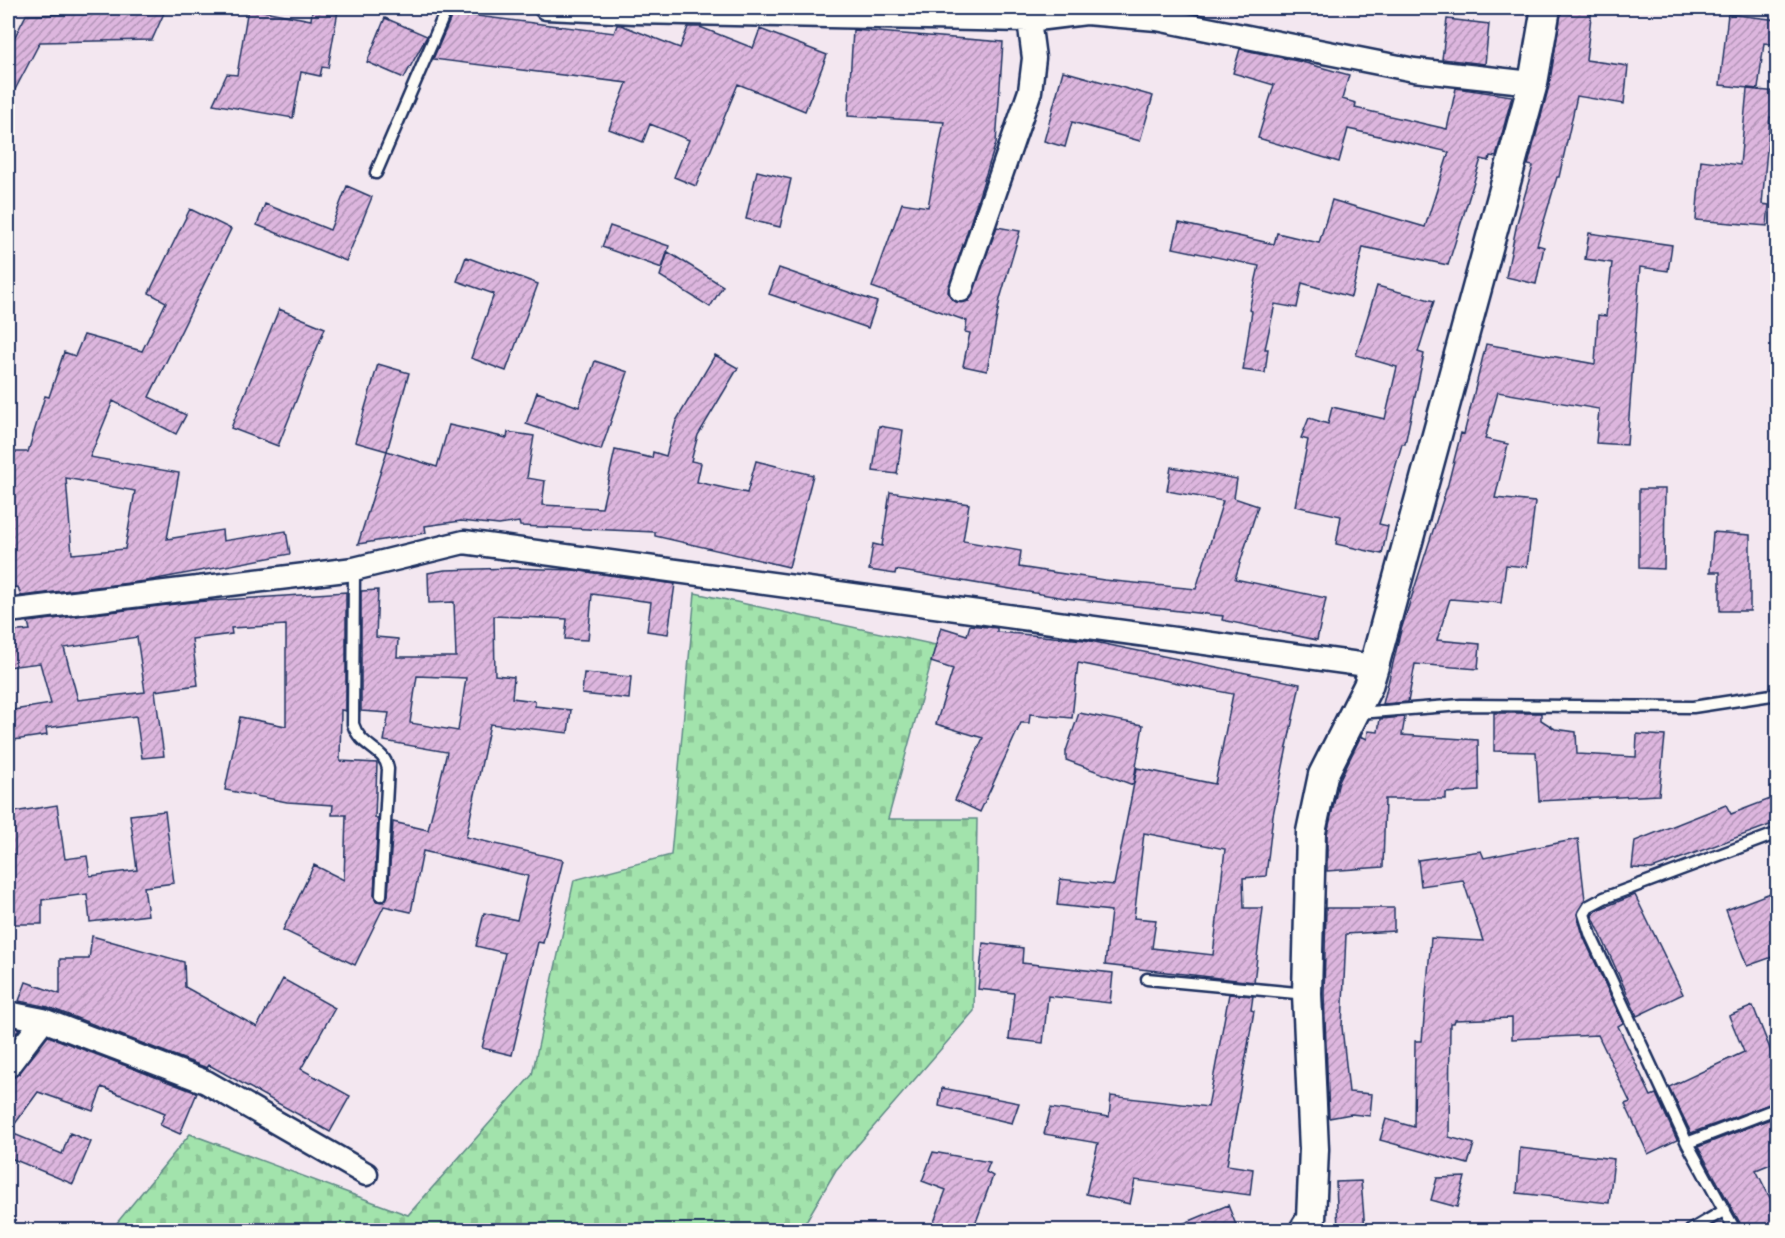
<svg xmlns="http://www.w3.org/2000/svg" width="1785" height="1238" viewBox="0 0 1785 1238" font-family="'Patrick Hand',sans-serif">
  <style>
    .cemetery { fill: url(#cemetery-stones); stroke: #5e8985; stroke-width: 1.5 }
    .building { fill: url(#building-hatch); stroke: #1b2f5e; stroke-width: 1.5; fill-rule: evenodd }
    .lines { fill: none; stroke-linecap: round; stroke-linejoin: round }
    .service-casing { stroke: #1b2f5e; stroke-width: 15 }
    .minor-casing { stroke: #1b2f5e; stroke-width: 27 }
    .tertiary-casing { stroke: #1b2f5e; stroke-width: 33 }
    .service { stroke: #fdfcf7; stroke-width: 10 }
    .minor { stroke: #fdfcf7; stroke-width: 22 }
    .tertiary { stroke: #fdfcf7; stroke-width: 28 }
  </style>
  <defs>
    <pattern id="cemetery-stones" width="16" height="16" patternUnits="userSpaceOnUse" patternTransform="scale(1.5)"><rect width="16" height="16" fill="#a2e3ac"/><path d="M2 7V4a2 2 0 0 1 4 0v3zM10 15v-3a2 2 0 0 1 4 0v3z" fill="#8bc396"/></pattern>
    <pattern id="building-hatch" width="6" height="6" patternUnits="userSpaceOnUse" patternTransform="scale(1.5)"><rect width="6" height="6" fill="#ddb6de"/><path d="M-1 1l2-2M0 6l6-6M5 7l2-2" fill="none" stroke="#b294b7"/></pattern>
  </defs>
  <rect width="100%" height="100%" fill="#f3e7f0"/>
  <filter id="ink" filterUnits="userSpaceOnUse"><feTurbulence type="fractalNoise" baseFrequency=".0167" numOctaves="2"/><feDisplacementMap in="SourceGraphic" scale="12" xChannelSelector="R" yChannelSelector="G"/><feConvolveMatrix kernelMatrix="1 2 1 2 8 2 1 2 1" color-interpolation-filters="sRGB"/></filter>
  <g filter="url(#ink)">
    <!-- cemetery -->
    <path class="cemetery" d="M 695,593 L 936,645 L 888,819 L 977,819 L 974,1011 L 836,1170 L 801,1230 L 111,1230 L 190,1134 L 408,1215 L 532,1075 L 574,880 L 671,855 Z"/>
    <!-- building -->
    <path class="building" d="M 248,8 L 311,20 L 312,11 L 338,11 L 328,68 L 322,67 L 320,76 L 301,72 L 293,118 L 213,104 L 227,74 L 237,75 Z
      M 1562,8 L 1592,8 L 1586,60 L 1628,66 L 1624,104 L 1577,96 L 1559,177 L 1557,177 L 1537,245 L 1544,247 L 1536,284 L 1506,277 L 1517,223 L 1533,166 L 1528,165 L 1549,86 Z
      M 164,13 L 152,40 L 40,42 L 8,103 L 8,50 L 26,15 Z
      M 453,13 L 614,33 L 617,25 L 621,25 L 680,48 L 688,27 L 700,27 L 753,48 L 760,29 L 827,55 L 805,111 L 738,84 L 696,186 L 674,177 L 689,140 L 650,124 L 643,142 L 609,129 L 627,83 L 433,59 Z
      M 1728,14 L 1778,20 L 1778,45 L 1764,43 L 1758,89 L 1720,85 Z
      M 385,18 L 427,36 L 404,78 L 367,62 Z
      M 1447,19 L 1489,24 L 1485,64 L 1442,59 Z
      M 853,30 L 1003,42 L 996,143 L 948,292 L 956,302 L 969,301 L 997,227 L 1020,231 L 1000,299 L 987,371 L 963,366 L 970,333 L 965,332 L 967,321 L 872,287 L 902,203 L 928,207 L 944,122 L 848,116 Z
      M 1240,49 L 1302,62 L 1349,75 L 1342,99 L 1356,103 L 1355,108 L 1447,129 L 1456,88 L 1512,96 L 1496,157 L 1490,156 L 1489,161 L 1481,159 L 1448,265 L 1363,247 L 1351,297 L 1302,283 L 1297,308 L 1275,304 L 1265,349 L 1268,349 L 1265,373 L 1243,370 L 1252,311 L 1249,310 L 1259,266 L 1173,248 L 1179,223 L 1274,244 L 1277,233 L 1319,243 L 1332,200 L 1425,227 L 1449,152 L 1348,129 L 1339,162 L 1258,138 L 1274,85 L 1233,73 Z
      M 1063,71 L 1153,96 L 1140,141 L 1072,122 L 1065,147 L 1044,141 Z
      M 1747,89 L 1778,92 L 1778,118 L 1770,117 L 1762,204 L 1769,205 L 1767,226 L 1696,220 L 1701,160 L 1740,165 Z
      M 757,171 L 791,179 L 780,227 L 746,219 Z
      M 347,186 L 372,197 L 346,261 L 257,225 L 265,204 L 330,230 Z
      M 190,209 L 231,229 L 149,397 L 186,415 L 176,434 L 113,401 L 90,457 L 179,473 L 167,539 L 222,530 L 223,541 L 286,531 L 290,554 L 146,581 L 21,596 L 18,587 L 8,588 L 8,452 L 28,452 L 45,396 L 49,397 L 64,352 L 75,356 L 84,335 L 142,351 L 166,302 L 149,293 ZM 66,478 L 135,491 L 125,549 L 72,554 Z
      M 610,226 L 669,246 L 662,268 L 602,247 Z
      M 1589,233 L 1672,245 L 1668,271 L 1640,267 L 1627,445 L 1596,443 L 1599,409 L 1498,392 L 1485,439 L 1508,444 L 1495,498 L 1535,502 L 1527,567 L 1506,565 L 1501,603 L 1450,599 L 1437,640 L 1480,644 L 1478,669 L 1415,664 L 1408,702 L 1383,704 L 1401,630 L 1448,484 L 1461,433 L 1464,434 L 1486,344 L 1595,364 L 1598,315 L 1606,316 L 1612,263 L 1585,259 Z
      M 668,252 L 723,286 L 710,307 L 660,276 Z
      M 466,257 L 538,284 L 506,371 L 471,358 L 494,294 L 457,281 Z
      M 779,268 L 877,302 L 868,328 L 769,294 Z
      M 1377,286 L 1434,301 L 1418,352 L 1424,354 L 1405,444 L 1402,444 L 1379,524 L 1388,526 L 1382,554 L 1336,544 L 1341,516 L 1295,506 L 1308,440 L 1301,438 L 1309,418 L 1328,424 L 1332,407 L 1385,419 L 1397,367 L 1356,355 Z
      M 279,309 L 325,328 L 278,446 L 231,428 Z
      M 715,355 L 738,368 L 698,435 L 691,461 L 701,463 L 697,482 L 747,493 L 756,461 L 813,475 L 789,567 L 655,536 L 655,532 L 520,526 L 519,522 L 499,525 L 461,521 L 425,526 L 426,533 L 358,544 L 387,451 L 437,467 L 449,425 L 507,438 L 508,432 L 534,436 L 527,478 L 545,481 L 542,505 L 602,508 L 615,450 L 652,458 L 653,452 L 666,456 L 676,421 Z
      M 595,361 L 628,372 L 601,450 L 526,424 L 537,392 L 579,407 Z
      M 378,364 L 409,373 L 387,451 L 355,442 Z
      M 879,426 L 903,430 L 897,474 L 873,471 Z
      M 1171,467 L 1237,479 L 1234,498 L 1258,506 L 1235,579 L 1326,598 L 1317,640 L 1222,620 L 1223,616 L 1065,598 L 896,570 L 895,574 L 869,570 L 873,544 L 882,546 L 890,492 L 969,504 L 963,541 L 1021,551 L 1019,567 L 1104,580 L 1196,589 L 1223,501 L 1167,491 Z
      M 1639,489 L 1665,489 L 1664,569 L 1639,568 Z
      M 1713,532 L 1750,535 L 1750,611 L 1720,611 L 1720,572 L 1710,572 Z
      M 513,568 L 573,570 L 675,584 L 668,634 L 647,631 L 651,602 L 592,594 L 588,640 L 565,639 L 567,619 L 494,616 L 495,675 L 514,677 L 512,698 L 535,701 L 535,706 L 571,710 L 568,733 L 490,724 L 466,837 L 563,860 L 543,943 L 538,942 L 512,1055 L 482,1048 L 505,953 L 476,946 L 484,913 L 517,920 L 528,876 L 423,851 L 411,912 L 384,906 L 355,965 L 283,930 L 314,865 L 344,880 L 346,815 L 332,815 L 333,805 L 287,802 L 225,790 L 240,717 L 286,726 L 286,625 L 231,628 L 232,634 L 192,639 L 198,685 L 155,691 L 164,756 L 142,758 L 136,716 L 46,728 L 47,735 L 8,741 L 8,711 L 51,704 L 40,663 L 8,667 L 8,632 L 30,630 L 28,622 L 192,602 L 346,592 L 346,711 L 341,710 L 340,761 L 377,763 L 375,818 L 378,818 L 374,895 L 376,901 L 384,902 L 388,895 L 393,822 L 428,830 L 447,752 L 384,741 L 389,713 L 361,711 L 361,591 L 378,590 L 376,637 L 398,639 L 397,657 L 456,657 L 454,602 L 429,603 L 428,573 L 445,570 ZM 137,637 L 145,692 L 78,700 L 64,648 ZM 417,676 L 466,678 L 458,731 L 410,723 Z
      M 970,625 L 997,628 L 997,632 L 1085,640 L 1300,684 L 1273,815 L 1266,876 L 1243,878 L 1244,908 L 1263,908 L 1254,982 L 1105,965 L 1111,911 L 1057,905 L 1060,879 L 1114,885 L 1137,768 L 1215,784 L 1233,694 L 1078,663 L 1072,718 L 1030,714 L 1029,723 L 1021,723 L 980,812 L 955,800 L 983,738 L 936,724 L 953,669 L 931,662 L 941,627 L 967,635 ZM 1144,833 L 1225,849 L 1213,955 L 1152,948 L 1156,920 L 1134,918 Z
      M 584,673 L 631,677 L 629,699 L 582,694 Z
      M 1079,713 L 1143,725 L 1133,785 L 1066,760 L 1066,751 Z
      M 1494,713 L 1541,713 L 1541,720 L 1555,729 L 1576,732 L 1577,754 L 1636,757 L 1637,734 L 1665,736 L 1659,795 L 1539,801 L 1536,752 L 1494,751 Z
      M 1405,717 L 1402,735 L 1478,740 L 1479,791 L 1446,793 L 1446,799 L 1385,799 L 1383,867 L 1327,871 L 1327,834 L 1339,781 L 1361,736 L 1367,739 L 1368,731 L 1378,732 L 1380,719 Z
      M 1778,796 L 1778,822 L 1652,869 L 1632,868 L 1635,841 L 1726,805 L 1731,814 Z
      M 57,805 L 65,859 L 87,856 L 90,876 L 137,870 L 130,815 L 165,811 L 174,883 L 144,887 L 148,915 L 90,922 L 87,894 L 42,900 L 42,924 L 8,924 L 8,860 L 11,859 L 8,813 Z
      M 1578,839 L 1585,900 L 1577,914 L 1584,938 L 1623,1023 L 1618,1026 L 1651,1096 L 1656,1094 L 1677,1140 L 1648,1154 L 1625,1104 L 1630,1102 L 1598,1035 L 1512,1039 L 1512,1018 L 1455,1020 L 1454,1023 L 1450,1023 L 1449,1137 L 1474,1144 L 1468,1164 L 1380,1140 L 1386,1119 L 1414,1127 L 1415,1041 L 1422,1041 L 1431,938 L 1483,941 L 1463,880 L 1421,886 L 1418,860 L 1481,851 L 1484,858 Z
      M 1778,890 L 1778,955 L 1747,966 L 1726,910 Z
      M 1635,895 L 1683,994 L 1637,1016 L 1592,915 L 1599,909 Z
      M 1326,908 L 1394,908 L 1394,931 L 1346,934 L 1342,1027 L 1349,1092 L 1372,1094 L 1370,1116 L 1351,1114 L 1329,1118 L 1324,994 Z
      M 92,936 L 184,962 L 185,987 L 257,1027 L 283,979 L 335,1008 L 301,1069 L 350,1096 L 330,1132 L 209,1065 L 207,1068 L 48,1007 L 19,1001 L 26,982 L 60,994 L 60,959 L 89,959 Z
      M 983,943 L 1023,948 L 1022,963 L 1113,973 L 1110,1003 L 1048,996 L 1043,1043 L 1009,1039 L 1014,993 L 978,989 Z
      M 1229,994 L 1253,996 L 1251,1010 L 1254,1011 L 1227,1165 L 1253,1169 L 1250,1195 L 1135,1180 L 1130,1204 L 1086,1194 L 1098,1143 L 1044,1134 L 1051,1108 L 1109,1117 L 1111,1096 L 1208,1107 Z
      M 1753,1006 L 1778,1069 L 1778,1101 L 1691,1133 L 1669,1087 L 1744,1052 L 1729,1016 Z
      M 10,1027 L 19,1029 L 8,1044 L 8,1034 Z
      M 48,1036 L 197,1093 L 180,1134 L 160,1125 L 165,1113 L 102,1087 L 93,1111 L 38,1092 L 9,1132 L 62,1154 L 70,1133 L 91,1142 L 73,1184 L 8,1157 L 8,1079 L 19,1074 Z
      M 942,1088 L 1019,1103 L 1012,1123 L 939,1106 Z
      M 1778,1116 L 1778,1161 L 1756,1170 L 1778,1214 L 1778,1230 L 1744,1230 L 1698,1147 Z
      M 1520,1148 L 1614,1159 L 1609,1203 L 1517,1193 Z
      M 933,1152 L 990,1162 L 986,1172 L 993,1176 L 973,1230 L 931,1230 L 946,1190 L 922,1181 Z
      M 1465,1177 L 1457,1207 L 1431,1200 L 1437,1178 Z
      M 1361,1181 L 1365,1230 L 1338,1230 L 1336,1182 Z
      M 1228,1205 L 1238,1230 L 1168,1230 Z"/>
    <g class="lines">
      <defs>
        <path id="service" d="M 376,173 L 447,8
          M 354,569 L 353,724 C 360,748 385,748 388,769 L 381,895
          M 1359,713 L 1461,705 L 1693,707 L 1778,694
          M 1147,979 L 1307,994
          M 1687,1143 L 1778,1108
          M 1691,1230 L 1725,1210
          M 1735,1230 L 1687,1143 L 1591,936 L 1584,914 L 1589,906 L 1604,898 L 1778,833"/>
        <path id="minor" d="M 546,8 L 635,12 L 1029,20
          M 961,290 L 1030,91 L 1034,58 L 1029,20 L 1086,13 L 1157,19 L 1414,70 L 1533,83
          M 8,611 L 354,569 L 464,542 L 1374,666
          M 8,1013 L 43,1020 L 206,1082 L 366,1174
          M 8,1066 L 43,1020"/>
        <path id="tertiary" d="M 1304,1230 L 1311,1219 L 1314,1149 L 1307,994 L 1311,832 L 1323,775 L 1368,686 L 1374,666 L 1533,83 L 1546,8"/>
      </defs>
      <!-- service casing -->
      <use href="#service" class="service-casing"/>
      <!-- minor casing -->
      <use href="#minor" class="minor-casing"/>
      <!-- tertiary casing -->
      <use href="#tertiary" class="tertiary-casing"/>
      <!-- service -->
      <use href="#service" class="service"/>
      <!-- minor -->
      <use href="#minor" class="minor"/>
      <!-- tertiary -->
      <use href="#tertiary" class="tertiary"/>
    </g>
  </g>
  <!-- margin -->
  <rect width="1785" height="1238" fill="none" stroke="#fdfcf7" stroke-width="30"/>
  <rect x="15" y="15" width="1755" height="1208" fill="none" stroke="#1b2f5e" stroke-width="2" filter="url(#ink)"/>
</svg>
